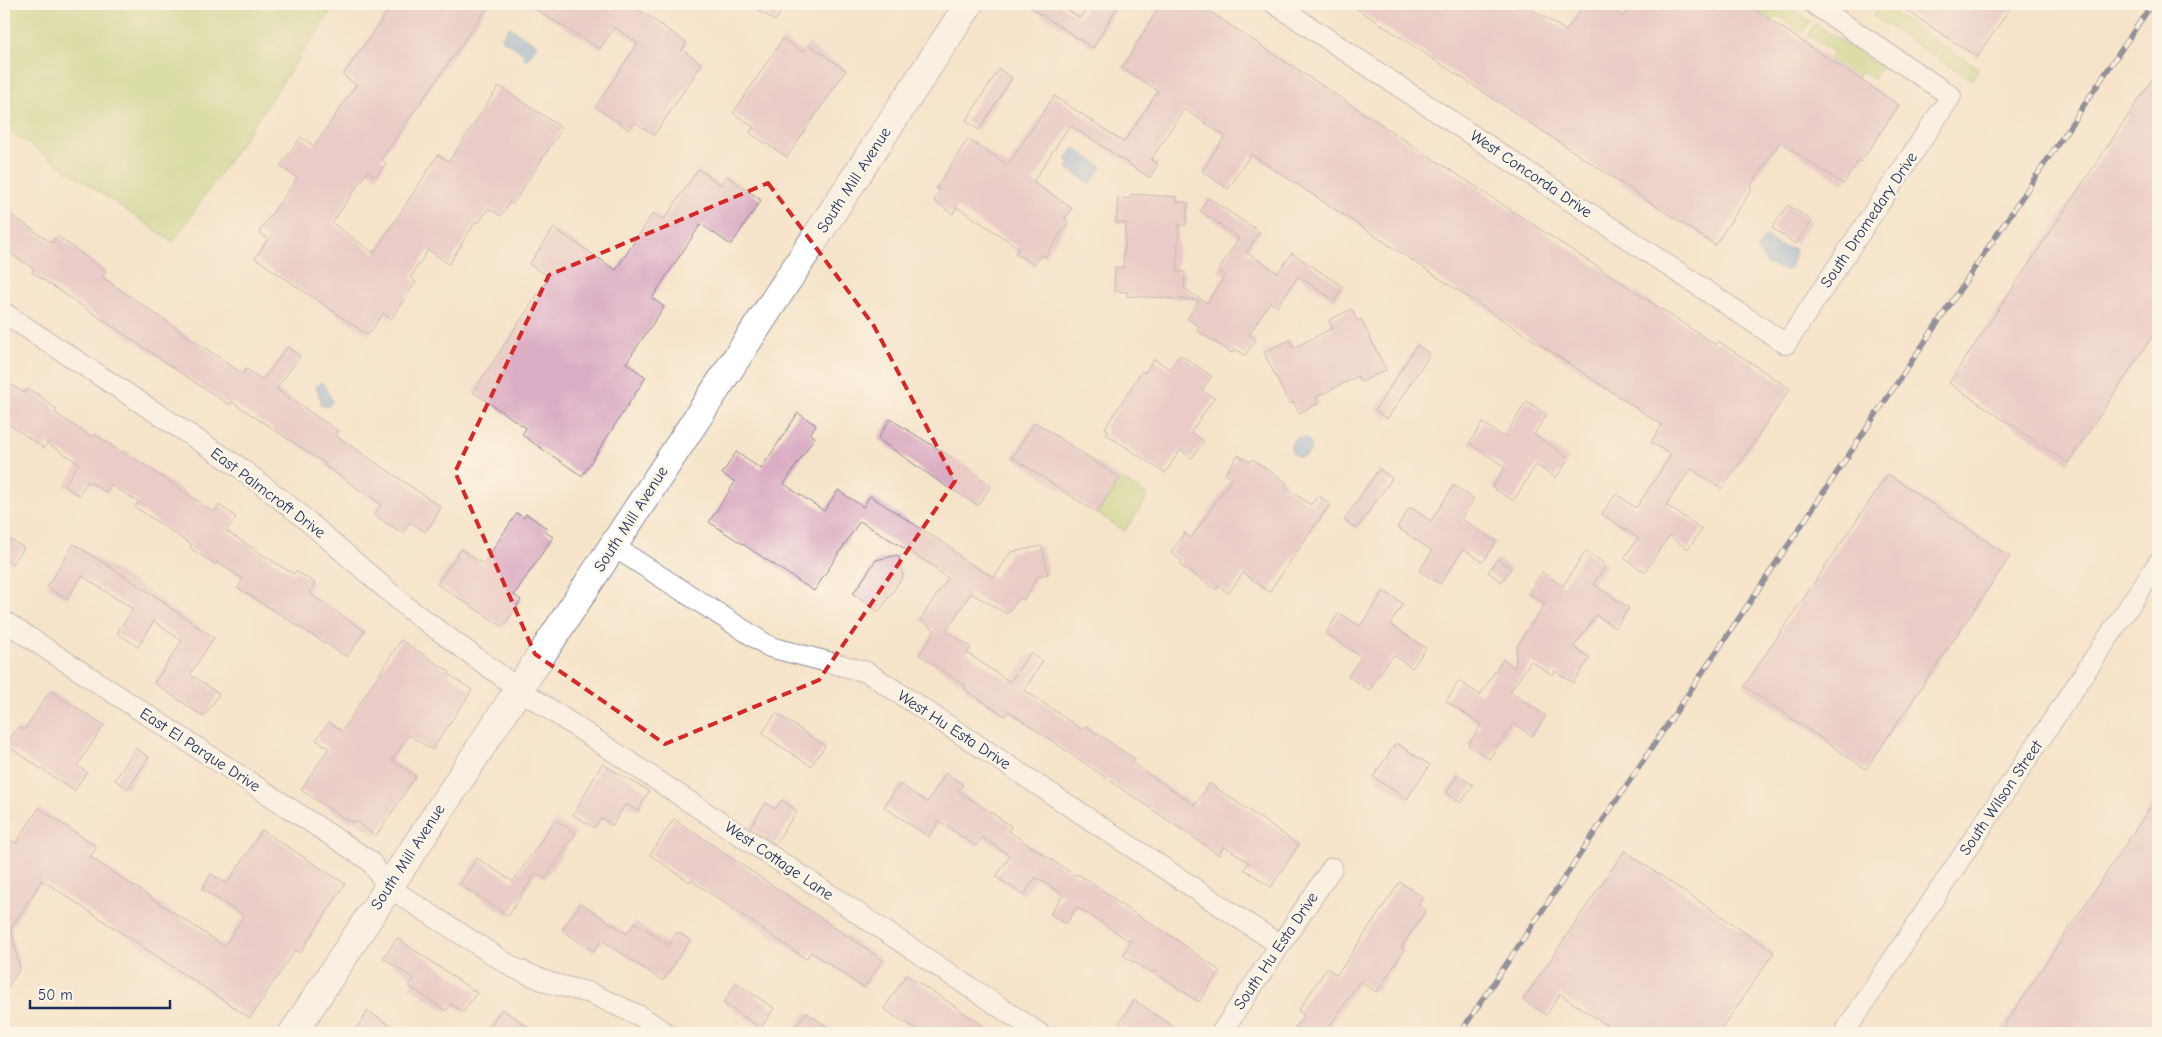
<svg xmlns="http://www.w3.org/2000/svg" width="2162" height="1037" viewBox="0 0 2162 1037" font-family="'Comic Neue',sans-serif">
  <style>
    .green { fill: #b7d47a; stroke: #69826c }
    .water { fill: #6aa0d7; stroke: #42689a }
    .building { fill: #dbadc4 }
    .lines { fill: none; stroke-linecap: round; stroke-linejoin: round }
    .minor-casing { stroke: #888a94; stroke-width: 22 }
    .secondary-casing { stroke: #888a94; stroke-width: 30 }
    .minor { stroke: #fff; stroke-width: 20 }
    .secondary { stroke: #fff; stroke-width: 28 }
    .rail-casing { stroke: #1b2f5e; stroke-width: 5.5 }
    .rail { stroke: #fcf5e5; stroke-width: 4; stroke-dasharray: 11; stroke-linecap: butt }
    .marked { fill: none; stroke: #d62828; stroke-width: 4; stroke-dasharray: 10 6; stroke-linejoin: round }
    .labels { text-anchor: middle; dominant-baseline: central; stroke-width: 5; stroke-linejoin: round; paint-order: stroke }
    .street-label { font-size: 16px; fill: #1b2f5e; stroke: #fcf5e5 }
  </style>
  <rect width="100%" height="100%" fill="#fcf5e5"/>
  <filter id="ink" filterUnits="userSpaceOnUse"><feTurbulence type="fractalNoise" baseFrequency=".02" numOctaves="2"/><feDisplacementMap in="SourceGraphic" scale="10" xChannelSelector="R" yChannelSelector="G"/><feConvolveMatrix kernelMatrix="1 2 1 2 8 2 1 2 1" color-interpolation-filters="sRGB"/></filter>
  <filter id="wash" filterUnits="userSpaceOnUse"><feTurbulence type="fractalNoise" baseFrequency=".0096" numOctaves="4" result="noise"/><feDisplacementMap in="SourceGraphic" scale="20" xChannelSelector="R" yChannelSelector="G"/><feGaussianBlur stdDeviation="1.12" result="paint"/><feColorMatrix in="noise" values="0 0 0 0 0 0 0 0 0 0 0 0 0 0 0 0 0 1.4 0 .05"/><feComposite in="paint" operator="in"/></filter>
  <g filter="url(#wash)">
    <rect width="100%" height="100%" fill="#f6e4ca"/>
    <!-- green -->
    <path class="green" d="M 4,4 L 336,4 L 173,242 L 4,127 Z
      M 1761,4 L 1784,4 L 1810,21 L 1802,32 L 1778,16 L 1717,74 Z
      M 1881,4 L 1942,45 L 1934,56 L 1873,16 Z
      M 1815,24 L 1881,67 L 1873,79 L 1861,71 L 1857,78 L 1788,121 L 1834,52 L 1808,35 Z
      M 1945,47 L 1979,68 L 1972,80 L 1938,59 Z
      M 1120,478 L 1148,496 L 1125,531 L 1097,513 Z"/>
    <!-- water -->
    <path class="water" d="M 509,27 L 537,45 L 527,60 L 523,57 L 525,54 L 501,39 Z
      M 1074,148 L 1102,167 L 1090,184 L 1067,168 L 1069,164 L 1067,158 Z
      M 1767,237 L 1782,247 L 1794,248 L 1795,253 L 1790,269 L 1786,270 L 1767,264 L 1757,249 L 1763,239 Z
      M 322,382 L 332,400 L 330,405 L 325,407 L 319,403 L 321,401 L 316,386 Z
      M1291 447a10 10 0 1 1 20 0a10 10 0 1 1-20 0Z"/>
    <g id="blocks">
      <!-- building -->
      <path class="building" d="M 393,4 L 490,4 L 381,159 L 386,163 L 376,177 L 368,171 L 332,223 L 374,253 L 438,155 L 449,161 L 499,86 L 562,128 L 513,204 L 510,202 L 501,216 L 488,208 L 479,223 L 476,221 L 449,264 L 428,250 L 410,278 L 416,282 L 391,319 L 383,313 L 368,335 L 255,258 L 268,239 L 259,232 L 297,178 L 280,166 L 301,137 L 314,146 L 356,85 L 343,75 Z
        M 527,4 L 630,4 L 687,43 L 682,50 L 702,64 L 654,135 L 634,122 L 629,130 L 595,107 L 638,43 L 614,27 L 600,49 Z
        M 749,4 L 786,4 L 775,21 Z
        M 1025,4 L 1058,4 L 1080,18 L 1089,4 L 1119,4 L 1093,48 Z
        M 1161,4 L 1198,4 L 1716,345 L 1718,341 L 1790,389 L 1722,489 L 1691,469 L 1666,505 L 1702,529 L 1688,549 L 1669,536 L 1645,572 L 1624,558 L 1638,538 L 1602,514 L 1616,494 L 1636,508 L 1671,455 L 1651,442 L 1662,425 L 1251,154 L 1228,189 L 1202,171 L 1225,136 L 1184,109 L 1151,160 L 1158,164 L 1150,178 L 1070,125 L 1033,182 L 1072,208 L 1065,219 L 1068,222 L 1045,257 L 1041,254 L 1034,265 L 1015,253 L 1019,248 L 957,207 L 953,214 L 934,201 L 940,190 L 936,188 L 968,139 L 1008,165 L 1054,96 L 1124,142 L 1158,91 L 1122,68 Z
        M 1350,4 L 1411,4 L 1423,12 L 1429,4 L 1524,4 L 1566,31 L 1584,4 L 1603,4 L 1623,17 L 1631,4 L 1746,4 L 1899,105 L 1861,162 L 1859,160 L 1843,184 L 1780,142 L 1750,187 L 1752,189 L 1715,245 Z
        M 1897,4 L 2013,4 L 1977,57 Z
        M 783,39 L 803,52 L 808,44 L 846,70 L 787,157 L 750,133 L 754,127 L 733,113 Z
        M 999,69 L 1012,78 L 979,130 L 966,121 Z
        M 2158,71 L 2158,328 L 2068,463 L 1949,383 Z
        M 698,169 L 721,185 L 727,176 L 761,200 L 731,245 L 701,224 L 652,298 L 664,307 L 626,363 L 646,377 L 582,476 L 522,435 L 526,428 L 473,392 L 549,277 L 529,264 L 554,228 L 616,270 L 653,213 L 664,220 Z
        M 1131,194 L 1177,197 L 1177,202 L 1188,202 L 1186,225 L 1179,225 L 1177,272 L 1185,272 L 1184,288 L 1207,303 L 1225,275 L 1218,271 L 1239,238 L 1200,211 L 1208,198 L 1260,232 L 1246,252 L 1278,273 L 1292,253 L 1343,287 L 1335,301 L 1298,276 L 1277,307 L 1270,302 L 1249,335 L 1256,339 L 1245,355 L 1235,349 L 1232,353 L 1196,330 L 1199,326 L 1187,319 L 1199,300 L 1127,296 L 1128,292 L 1114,291 L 1115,267 L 1123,268 L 1126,223 L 1116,223 L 1118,198 L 1131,199 Z
        M 1788,205 L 1812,221 L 1796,244 L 1772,228 Z
        M 4,210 L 52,243 L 57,236 L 106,271 L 102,277 L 243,374 L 246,369 L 263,380 L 287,347 L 300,356 L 276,389 L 338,431 L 335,435 L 441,507 L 434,520 L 425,532 L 410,522 L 403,533 L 386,523 L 374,514 L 381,504 L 325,466 L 326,464 L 232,402 L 230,405 L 199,385 L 32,272 L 34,269 L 4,249 Z
        M 1352,309 L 1357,321 L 1361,319 L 1386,370 L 1361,382 L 1358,376 L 1316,397 L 1319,403 L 1299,413 L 1294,402 L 1289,404 L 1264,352 L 1290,340 L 1293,348 L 1333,328 L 1329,320 Z
        M 1417,345 L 1430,354 L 1387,419 L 1375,410 Z
        M 1180,355 L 1212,376 L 1202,390 L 1214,398 L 1191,432 L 1204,441 L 1192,458 L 1180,450 L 1165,473 L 1106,434 L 1108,430 L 1105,428 L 1142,371 L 1145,373 L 1154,359 L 1170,369 Z
        M 4,380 L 24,393 L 27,389 L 39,395 L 57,410 L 55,413 L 92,437 L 94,434 L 123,453 L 124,451 L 214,512 L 219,505 L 236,517 L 226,531 L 293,574 L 296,571 L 315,583 L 309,593 L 365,631 L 347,657 L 238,588 L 243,579 L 217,562 L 215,564 L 190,548 L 192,545 L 135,507 L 139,502 L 111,485 L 107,493 L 88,481 L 79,495 L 64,486 L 79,463 L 47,443 L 44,448 L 4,421 Z
        M 1527,401 L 1547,415 L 1534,434 L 1569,458 L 1556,478 L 1536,465 L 1513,501 L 1492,487 L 1505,467 L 1469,443 L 1483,423 L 1504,437 Z
        M 798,413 L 816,425 L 810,434 L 815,437 L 784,484 L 824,511 L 838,490 L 863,507 L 870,496 L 953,549 L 952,550 L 960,556 L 959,557 L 994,578 L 1011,552 L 1042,546 L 1048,574 L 1038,576 L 1023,600 L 1019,598 L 1007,614 L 971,593 L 946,631 L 971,647 L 967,653 L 1010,682 L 1030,653 L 1043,661 L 1024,690 L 1083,730 L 1086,726 L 1135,759 L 1132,763 L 1195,805 L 1209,783 L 1299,845 L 1271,887 L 1244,869 L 1249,862 L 1224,846 L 1219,855 L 1008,711 L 1005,716 L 964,689 L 966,686 L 919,655 L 935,630 L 920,620 L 948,578 L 935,569 L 936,568 L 860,521 L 814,591 L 709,522 L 735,482 L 722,474 L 736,452 L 761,469 Z
        M 890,419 L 964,465 L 991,486 L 978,505 L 947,487 L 878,439 Z
        M 1035,422 L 1120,478 L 1097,513 L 1012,457 Z
        M 1238,455 L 1250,462 L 1252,459 L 1287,483 L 1284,487 L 1311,505 L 1318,495 L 1330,504 L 1269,592 L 1243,573 L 1229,593 L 1219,586 L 1217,590 L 1180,565 L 1182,561 L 1171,553 L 1184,533 L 1191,538 L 1232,478 L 1225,474 Z
        M 1379,469 L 1392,478 L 1357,529 L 1344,520 Z
        M 1888,474 L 2010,557 L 1866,769 L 1744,686 Z
        M 1454,485 L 1474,499 L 1461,518 L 1496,542 L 1483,562 L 1463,549 L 1440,584 L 1419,571 L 1432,551 L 1397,527 L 1410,507 L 1431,521 Z
        M 517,513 L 524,518 L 526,514 L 547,528 L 545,532 L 553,537 L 514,595 L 521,600 L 503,627 L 437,584 L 461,549 L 483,564 Z
        M 4,535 L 24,548 L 13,564 L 4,558 Z
        M 74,544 L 166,603 L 165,604 L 214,638 L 190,674 L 219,694 L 204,717 L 154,683 L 182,641 L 154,621 L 138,647 L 117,633 L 133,609 L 82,576 L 67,599 L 47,587 Z
        M 1586,551 L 1606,565 L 1593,584 L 1629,608 L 1615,628 L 1596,615 L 1574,647 L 1590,658 L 1573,683 L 1555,671 L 1552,675 L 1531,661 L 1510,692 L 1546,716 L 1532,736 L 1513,723 L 1489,759 L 1468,745 L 1481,725 L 1446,701 L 1459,681 L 1480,695 L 1503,659 L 1515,668 L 1517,646 L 1545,604 L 1528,593 L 1542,572 L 1563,586 Z
        M 898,555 L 903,576 L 879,612 L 853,594 L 876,560 Z
        M 1497,559 L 1511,568 L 1502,582 L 1488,572 Z
        M 1384,591 L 1403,604 L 1390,624 L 1426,648 L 1412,668 L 1393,655 L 1369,690 L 1348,676 L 1361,657 L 1326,633 L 1339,613 L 1360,626 Z
        M 401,640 L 450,672 L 448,674 L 472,690 L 432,750 L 409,735 L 392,760 L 416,776 L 376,836 L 353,820 L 351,823 L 301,790 L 329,748 L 316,740 L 329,722 L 342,731 Z
        M 50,691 L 104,725 L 77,766 L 87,772 L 74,791 L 6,745 L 18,727 L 24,730 Z
        M 776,713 L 825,746 L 811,766 L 762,734 Z
        M 1396,743 L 1430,765 L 1407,799 L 1373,777 Z
        M 136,748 L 149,757 L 128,789 L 115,780 Z
        M 602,764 L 649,791 L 638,811 L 625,804 L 613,825 L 601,818 L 595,828 L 573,815 Z
        M 946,773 L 963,785 L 959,791 L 1011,826 L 1008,831 L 1076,876 L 1078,874 L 1114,898 L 1113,900 L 1173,937 L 1220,971 L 1199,1002 L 1153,971 L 1151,973 L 1123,955 L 1131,942 L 1077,907 L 1066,924 L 1050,914 L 1063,895 L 1036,877 L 1024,895 L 996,877 L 1010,856 L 982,837 L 976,846 L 939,821 L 929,837 L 884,807 L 900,784 L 927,802 Z
        M 1458,775 L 1473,785 L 1461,803 L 1446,793 Z
        M 2158,796 L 2158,1033 L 1999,1033 Z
        M 782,800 L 797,811 L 775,844 L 750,827 L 766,803 L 775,809 Z
        M 39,808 L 97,847 L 90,857 L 224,946 L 244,916 L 202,889 L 211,874 L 227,884 L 262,830 L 345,884 L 300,953 L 295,950 L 250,1018 L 42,880 L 11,928 L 20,968 L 4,993 L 4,835 L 16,843 Z
        M 674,819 L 883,960 L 864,988 L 811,952 L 806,959 L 691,880 L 690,882 L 650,855 Z
        M 555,820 L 576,833 L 545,879 L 536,873 L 508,916 L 460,884 L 477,858 L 513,882 Z
        M 1624,851 L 1774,952 L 1719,1033 L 1618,1033 L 1560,994 L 1546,1015 L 1523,1000 Z
        M 1400,882 L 1423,897 L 1418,905 L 1426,910 L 1401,948 L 1404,950 L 1377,992 L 1360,981 L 1325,1033 L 1291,1033 L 1304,1015 L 1298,1011 L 1327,968 L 1337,975 Z
        M 581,903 L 627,934 L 635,922 L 669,945 L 677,932 L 690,940 L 663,981 L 602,940 L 594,952 L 562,930 Z
        M 397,938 L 477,993 L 463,1012 L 451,1004 L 446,1011 L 409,986 L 414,979 L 383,958 Z
        M 906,975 L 947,1001 L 993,1033 L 922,1033 L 884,1009 Z
        M 736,983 L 774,1008 L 761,1028 L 723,1003 Z
        M 1134,1000 L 1183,1033 L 1134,1033 L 1119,1023 Z
        M 502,1009 L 537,1033 L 485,1033 Z
        M 368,1011 L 402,1033 L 353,1033 Z
        M 806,1012 L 836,1033 L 791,1033 Z"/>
    </g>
  </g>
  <g filter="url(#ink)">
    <use href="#blocks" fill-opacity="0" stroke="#888a94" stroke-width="1"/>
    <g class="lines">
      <defs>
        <path id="minor" d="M 1275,4 L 1786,344 L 1951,96 L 1814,4
          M 4,313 L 239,467 L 297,512 L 409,609 L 519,689 L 1039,1033
          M 613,546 L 770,647 L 867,672 L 1280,945
          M 4,621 L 370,861 L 388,887 L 514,968 L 550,983 L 590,993 L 640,1016 L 666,1033
          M 1221,1033 L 1332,868
          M 1844,1033 L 2158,563"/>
        <path id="secondary" d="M 293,1033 L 969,4"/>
      </defs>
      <!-- minor casing -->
      <use href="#minor" class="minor-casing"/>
      <!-- secondary casing -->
      <use href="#secondary" class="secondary-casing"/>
      <!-- minor -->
      <use href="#minor" class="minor"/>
      <!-- secondary -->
      <use href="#secondary" class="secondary"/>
      <defs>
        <path id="rail" d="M 1460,1033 L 2152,4"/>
      </defs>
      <!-- rail casing -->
      <use href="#rail" class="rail-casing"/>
      <!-- rail -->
      <use href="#rail" class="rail"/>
    </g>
  </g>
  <!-- marked area -->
  <path d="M0 0H2162V1037H0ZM 768,183 L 874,326 L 955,481 L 819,680 L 665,744 L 535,654 L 455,472 L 549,275 Z" fill="#f6e4ca" fill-opacity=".55" fill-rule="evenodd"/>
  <path class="marked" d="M 768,183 L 874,326 L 955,481 L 819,680 L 665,744 L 535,654 L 455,472 L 549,275 Z"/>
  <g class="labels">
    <!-- street labels -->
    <g class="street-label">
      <text transform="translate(1531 174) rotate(34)">West Concorda Drive</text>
      <text transform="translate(854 180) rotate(-57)">South Mill Avenue</text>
      <text transform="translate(1869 220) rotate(-56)">South Dromedary Drive</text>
      <text transform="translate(268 493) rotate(37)">East Palmcroft Drive</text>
      <text transform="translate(631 519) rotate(-57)">South Mill Avenue</text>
      <text transform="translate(954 730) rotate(33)">West Hu Esta Drive</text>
      <text transform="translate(200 750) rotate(33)">East El Parque Drive</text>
      <text transform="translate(2001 798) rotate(-56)">South Wilson Street</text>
      <text transform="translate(408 857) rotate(-57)">South Mill Avenue</text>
      <text transform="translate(779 861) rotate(34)">West Cottage Lane</text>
      <text transform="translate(1276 951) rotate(-56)">South Hu Esta Drive</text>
    </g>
  </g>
  <!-- margin -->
  <rect width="2162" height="1037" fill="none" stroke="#fcf5e5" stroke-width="20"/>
  <!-- scale -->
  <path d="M30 1000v8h140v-8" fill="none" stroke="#1b2f5e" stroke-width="2.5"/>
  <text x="38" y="1000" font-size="15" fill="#1b2f5e" stroke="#fcf5e5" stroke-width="4" paint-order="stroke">50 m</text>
</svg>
